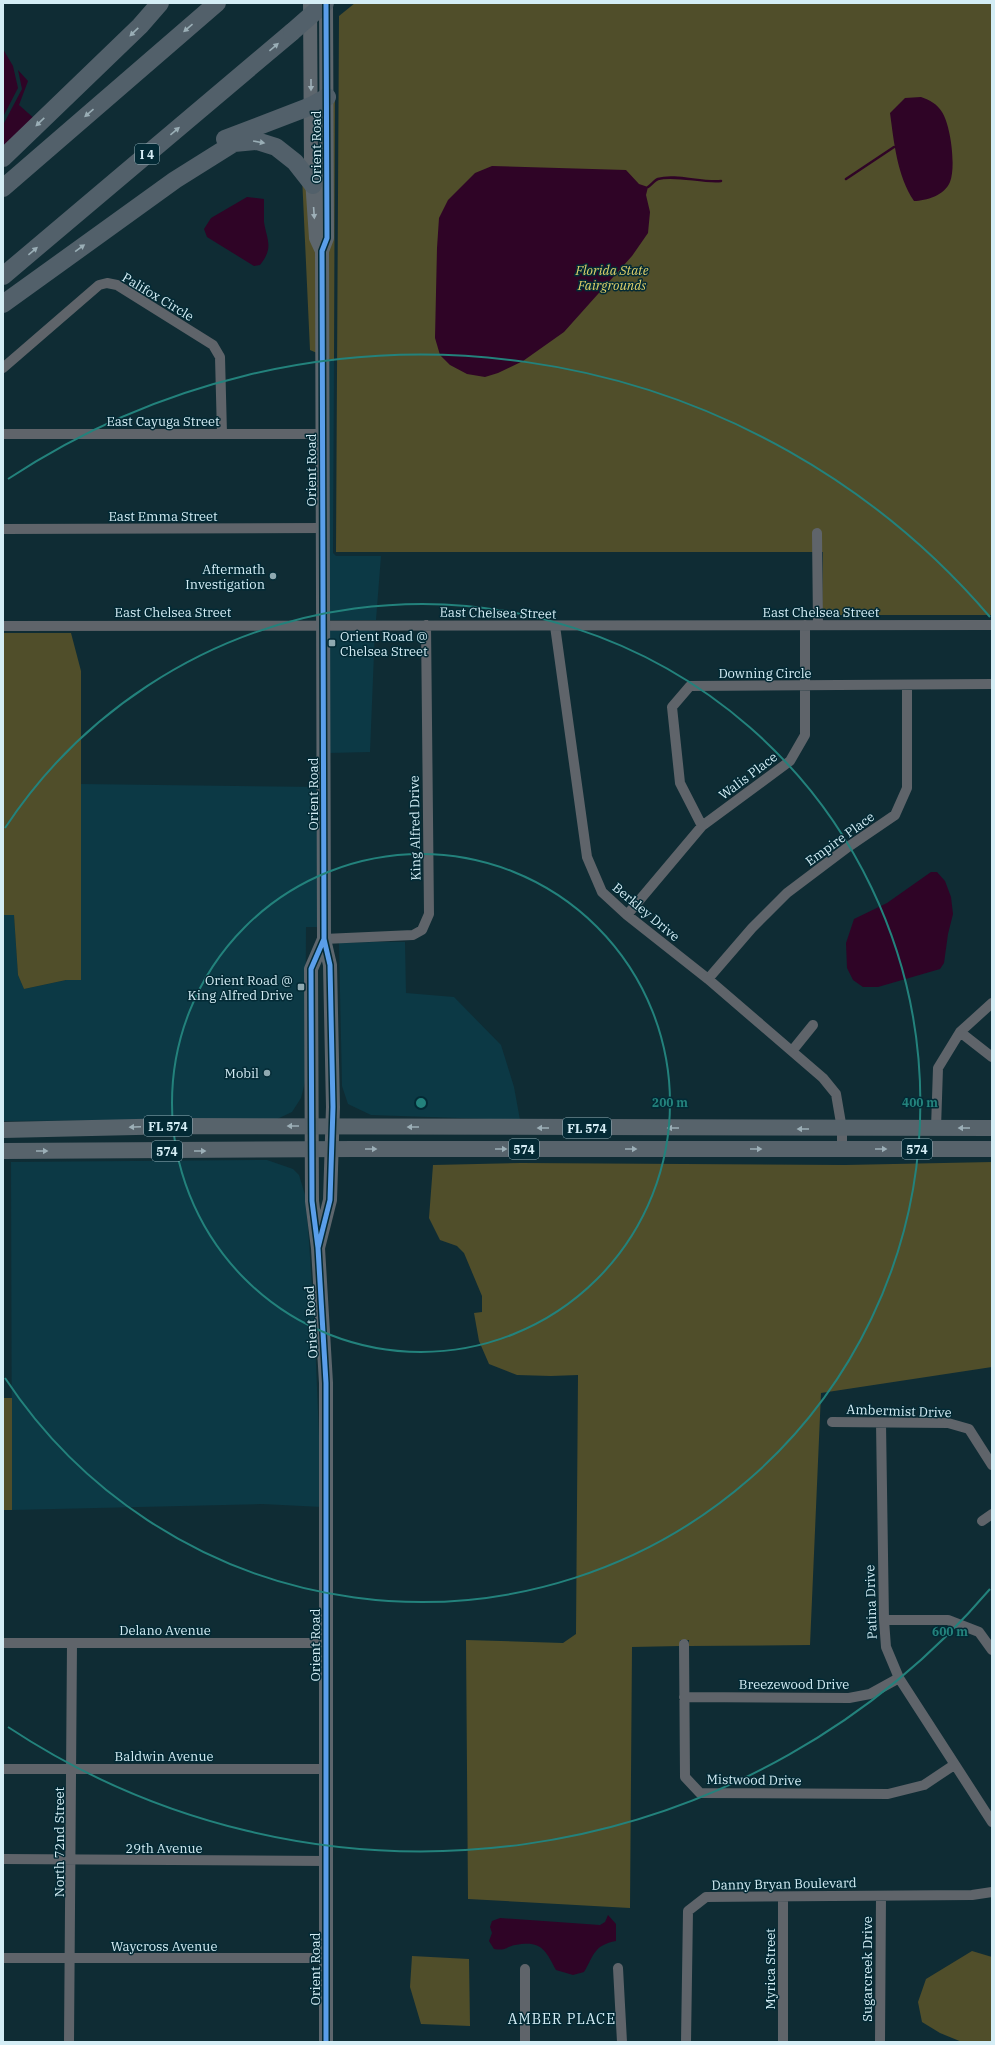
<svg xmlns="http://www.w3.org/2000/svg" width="995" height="2045" viewBox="0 0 995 2045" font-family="'IBM Plex Serif',serif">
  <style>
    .built { fill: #0c3945 }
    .green { fill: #504e2a }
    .water { fill: #2f0426 }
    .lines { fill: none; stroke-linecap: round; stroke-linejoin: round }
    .stream { stroke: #2f0426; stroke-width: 2.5 }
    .street { stroke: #5f646a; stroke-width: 10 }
    .secondary { stroke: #5d666d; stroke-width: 14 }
    .primary { stroke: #57636b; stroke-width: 16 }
    .highway { stroke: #52606a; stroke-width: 18 }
    .highway-bridge { stroke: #52606a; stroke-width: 18 }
    .cycleway-casing { stroke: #032a35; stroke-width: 8 }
    .cycleway { stroke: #5a9eea; stroke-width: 5 }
    .oneway { fill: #9aaeb6 }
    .oneway2 { fill: #9eb0b8 }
    .oneway3 { fill: #9cafb7 }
    .ring { fill: none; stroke: #23827c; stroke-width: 2 }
    .poi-dot { fill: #8fa9b1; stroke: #032a35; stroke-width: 1.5 }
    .labels { text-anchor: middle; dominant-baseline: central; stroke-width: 3; stroke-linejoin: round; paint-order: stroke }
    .shield { fill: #032a35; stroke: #95b2bb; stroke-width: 1 }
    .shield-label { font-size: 12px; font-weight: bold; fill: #d4edf5 }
    .street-label { font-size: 13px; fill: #d4edf5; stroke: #032a35 }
    .park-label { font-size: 13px; font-style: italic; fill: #e1d06a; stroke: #032a35 }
    .poi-label { font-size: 13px; fill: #d4edf5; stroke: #032a35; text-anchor: end }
    .neighbourhood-label { font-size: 14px; letter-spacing: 1px; fill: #d4edf5; stroke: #032a35 }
    .centre { fill: #23827c; stroke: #032a35; stroke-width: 2 }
    .ring-label { font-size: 12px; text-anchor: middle; font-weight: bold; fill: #23827c; stroke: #032a35; stroke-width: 3; stroke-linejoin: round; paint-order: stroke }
  </style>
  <rect width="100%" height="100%" fill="#0f2c34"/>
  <!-- built -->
  <path class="built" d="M 325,357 L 334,361 L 333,553 L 336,556 L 381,556 L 376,620 L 326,620 Z
    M 326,629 L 375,629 L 370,752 L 328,753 Z
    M 81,784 L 320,787 L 319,927 L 306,927 L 305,1082 L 301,1098 L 292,1112 L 277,1119 L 3,1121 L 3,915 L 14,915 L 18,975 L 24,989 L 66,980 L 81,980 Z
    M 373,942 L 405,942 L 406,993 L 454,997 L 501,1045 L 514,1087 L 520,1120 L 371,1115 L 348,1104 L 342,1086 L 339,943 Z
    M 267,1160 L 293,1169 L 299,1175 L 306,1198 L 314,1316 L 322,1507 L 262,1504 L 12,1510 L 11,1162 Z"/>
  <!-- green -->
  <path class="green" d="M 355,3 L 992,3 L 992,615 L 822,615 L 823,552 L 336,552 L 339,16 Z
    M 335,98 L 334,361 L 325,357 L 331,100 Z
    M 302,176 L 308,187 L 317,251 L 317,353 L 310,350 Z
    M 3,633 L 71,633 L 81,671 L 81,980 L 66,980 L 24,989 L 18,975 L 14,915 L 3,915 Z
    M 992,1162 L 992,1367 L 821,1393 L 810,1645 L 689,1646 L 689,1640 L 680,1640 L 680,1646 L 632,1647 L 630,1908 L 468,1899 L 466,1640 L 563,1643 L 576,1634 L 578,1375 L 551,1376 L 517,1375 L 489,1364 L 479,1341 L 474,1313 L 482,1312 L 482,1296 L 464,1253 L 457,1246 L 440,1240 L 429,1218 L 433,1165 L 521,1163 L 845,1165 Z
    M 3,1398 L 12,1398 L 12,1510 L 3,1510 Z
    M 972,1951 L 992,1957 L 992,2042 L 962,2042 L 940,2033 L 922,2022 L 918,2002 L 926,1979 Z
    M 412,1956 L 469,1959 L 470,2026 L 421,2024 L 410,1987 Z"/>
  <!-- water -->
  <path class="water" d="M 3,49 L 13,66 L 18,88 L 3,117 Z
    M 18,70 L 28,81 L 19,105 L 36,120 L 3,152 L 3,125 L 22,89 Z
    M 921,97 C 930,100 937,104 942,112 C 951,126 956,167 950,182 C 945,195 926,201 914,201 C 897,176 894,142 890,113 L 905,98 Z
    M 492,166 L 626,170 L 639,184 L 648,187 L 646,195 L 650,212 L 648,233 L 632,256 L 564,332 L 523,361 L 498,373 L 485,377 L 467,374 L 450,365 L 440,355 L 435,338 L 437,248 L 439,218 L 448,200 L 475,173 Z
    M 247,197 L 264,199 C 264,207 264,215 264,222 C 267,241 274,247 260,265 L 254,266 L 207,237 L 204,229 L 211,218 Z
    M 931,872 L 937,872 L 945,881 L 951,897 L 953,914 L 948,934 L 944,963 L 940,969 L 878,987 L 863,987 L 853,980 L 847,968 L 846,943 L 854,919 L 887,903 Z
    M 608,1915 L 616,1924 L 616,1941 C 594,1945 594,1955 584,1972 L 573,1975 L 556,1970 C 545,1949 541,1940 515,1945 C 505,1947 507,1951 494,1949 L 489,1941 L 492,1933 L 490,1927 L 492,1921 L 500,1918 L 600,1925 L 605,1922 Z"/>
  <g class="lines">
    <!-- stream -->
    <path class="stream" d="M 846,179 L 894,147
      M 648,187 C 651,185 655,180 658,179 C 675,174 702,183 721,181"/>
    <!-- street -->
    <path class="street" d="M 3,368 L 99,285 L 107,283 L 117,285 L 213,345 L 220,357 L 222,434
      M 3,434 L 322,434
      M 3,529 L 323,528
      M 817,533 L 818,625
      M 3,626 L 992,625
      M 555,626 L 587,857 L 602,892 L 627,915 L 708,979 L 823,1078 L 836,1094 L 842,1129 L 842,1149
      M 702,826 L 680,783 L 672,707 L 690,686 L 992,684
      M 627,915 L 702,826 L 790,761 L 805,735 L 805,625
      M 324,939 L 413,935 L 422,930 L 429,914 L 426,625
      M 708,979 L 752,928 L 787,893 L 848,847 L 895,815 L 907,788 L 907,686
      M 960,1032 L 992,1057
      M 792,1051 L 813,1025
      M 936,1128 L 938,1068 L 960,1032 L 992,1003
      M 832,1422 L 948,1423 L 969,1429 L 992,1465
      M 881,1423 L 884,1620 L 886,1647 L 899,1678 L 992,1822
      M 982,1521 L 992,1514
      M 884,1620 L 948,1620 L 979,1632 L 992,1650
      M 3,1643 L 326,1643
      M 684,1644 L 685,1777 L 700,1793 L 888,1794 L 924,1785 L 954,1765
      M 684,1697 L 849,1698 L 870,1694 L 899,1678
      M 3,1769 L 326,1769
      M 3,1859 L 326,1861
      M 783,1897 L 783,2042
      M 3,1958 L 326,1958
      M 618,1968 L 622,2042
      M 525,1969 L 525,2042
      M 69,2042 L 72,1643
      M 686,2042 L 688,1911 L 706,1897 L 972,1895 L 992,1892
      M 880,2042 L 881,1896"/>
    <!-- secondary -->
    <path class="secondary" d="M 310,3 L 311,165 L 316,238 L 322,251
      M 324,939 L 311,969 L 312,1201 L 318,1248 L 326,1383 L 326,2042
      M 318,1248 L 330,1200 L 333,1107 L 330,965 L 324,939 L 322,251 L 327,238 L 326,3"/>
    <!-- primary -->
    <path class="primary" d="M 3,1130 L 180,1126 L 992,1128
      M 3,1151 L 354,1149 L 992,1149"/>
    <!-- highway -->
    <path class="highway" d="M 225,139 L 311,106 L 327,97
      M 3,158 L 140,26 L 160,3
      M 3,188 L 217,3
      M 3,276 L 292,32
      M 3,304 L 175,180 L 234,143 L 257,141 L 276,147 L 295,162 L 313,185"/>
    <!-- highway-bridge -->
    <path class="highway-bridge" d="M 292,32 L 325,3"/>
    <defs>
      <path id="cycleway" d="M 324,939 L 311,969 L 312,1201 L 318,1248 L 326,1383 L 326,2042
        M 318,1248 L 330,1200 L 333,1107 L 330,965 L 324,939 L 322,251 L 327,238 L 326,3"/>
    </defs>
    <!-- cycleway casing -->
    <use href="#cycleway" class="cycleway-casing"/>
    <!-- cycleway -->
    <use href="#cycleway" class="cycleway"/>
  </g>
  <!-- one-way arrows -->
  <defs><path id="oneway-solid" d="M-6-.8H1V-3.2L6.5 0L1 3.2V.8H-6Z"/></defs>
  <g class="oneway">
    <use href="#oneway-solid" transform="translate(188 28) rotate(139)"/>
    <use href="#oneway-solid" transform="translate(134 32) rotate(136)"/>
    <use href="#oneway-solid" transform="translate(274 47) rotate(-40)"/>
    <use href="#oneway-solid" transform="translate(89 113) rotate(139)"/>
    <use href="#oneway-solid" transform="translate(40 122) rotate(136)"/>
    <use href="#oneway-solid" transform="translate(175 131) rotate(-40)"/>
    <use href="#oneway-solid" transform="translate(259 142) rotate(10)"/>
    <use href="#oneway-solid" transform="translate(80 248) rotate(-36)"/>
    <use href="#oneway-solid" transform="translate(33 251) rotate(-40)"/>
  </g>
  <g class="oneway2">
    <use href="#oneway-solid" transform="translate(311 85) rotate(90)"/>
    <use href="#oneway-solid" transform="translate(314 213) rotate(86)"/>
  </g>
  <g class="oneway3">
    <use href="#oneway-solid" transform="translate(293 1126) rotate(-180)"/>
    <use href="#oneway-solid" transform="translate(135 1127) rotate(178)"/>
    <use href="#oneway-solid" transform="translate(413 1127) rotate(-180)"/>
    <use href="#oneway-solid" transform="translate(543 1128) rotate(-180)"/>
    <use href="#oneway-solid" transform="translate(673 1128) rotate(-180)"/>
    <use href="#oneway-solid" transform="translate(964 1128) rotate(180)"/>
    <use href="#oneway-solid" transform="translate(803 1129) rotate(180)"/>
    <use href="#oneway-solid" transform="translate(371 1149)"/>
    <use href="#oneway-solid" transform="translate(501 1149)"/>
    <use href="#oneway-solid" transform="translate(631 1149)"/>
    <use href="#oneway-solid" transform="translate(756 1149)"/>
    <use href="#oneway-solid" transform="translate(881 1149)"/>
    <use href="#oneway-solid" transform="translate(42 1151)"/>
    <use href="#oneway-solid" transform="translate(200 1151)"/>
  </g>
  <!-- distance rings -->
  <g class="ring">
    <circle cx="421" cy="1103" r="249"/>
    <path d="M5 828A499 499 0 1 1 5 1378"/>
    <path d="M990 1589A748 748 0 0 1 8 1727M8 479A748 748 0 0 1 990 617"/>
  </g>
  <!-- markers -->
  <g class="poi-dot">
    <circle cx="273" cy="576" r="4"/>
    <rect x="328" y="639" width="8" height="8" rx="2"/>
    <rect x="297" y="983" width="8" height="8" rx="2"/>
    <circle cx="267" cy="1073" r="4"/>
  </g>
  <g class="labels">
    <!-- shield labels -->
    <g class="shield">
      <rect x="135" y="144" width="24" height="20" rx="3"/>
      <rect x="144" y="1116" width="48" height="20" rx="3"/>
      <rect x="563" y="1118" width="48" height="20" rx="3"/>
      <rect x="509" y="1139" width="30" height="20" rx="3"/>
      <rect x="902" y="1139" width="30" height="20" rx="3"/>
      <rect x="152" y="1141" width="30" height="20" rx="3"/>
    </g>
    <g class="shield-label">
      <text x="147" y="154">I 4</text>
      <text x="168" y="1126">FL 574</text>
      <text x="587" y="1128">FL 574</text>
      <text x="524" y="1149">574</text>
      <text x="917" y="1149">574</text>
      <text x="167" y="1151">574</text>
    </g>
    <!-- street labels -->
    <g class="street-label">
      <text transform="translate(316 147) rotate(-90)">Orient Road</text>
      <text transform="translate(158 297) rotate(31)">Palifox Circle</text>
      <text x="163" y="421">East Cayuga Street</text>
      <text transform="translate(311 470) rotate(-90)">Orient Road</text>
      <text x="163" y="516">East Emma Street</text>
      <text x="173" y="612">East Chelsea Street</text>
      <text x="821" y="612">East Chelsea Street</text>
      <text transform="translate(498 613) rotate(1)">East Chelsea Street</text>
      <text x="765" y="673">Downing Circle</text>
      <text transform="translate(748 776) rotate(-37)">Walis Place</text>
      <text transform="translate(313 794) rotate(-90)">Orient Road</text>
      <text transform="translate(415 828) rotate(-91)">King Alfred Drive</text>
      <text transform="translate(840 839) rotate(-36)">Empire Place</text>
      <text transform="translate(646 912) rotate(40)">Berkley Drive</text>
      <text transform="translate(311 1322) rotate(-93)">Orient Road</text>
      <text transform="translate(899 1411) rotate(2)">Ambermist Drive</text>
      <text transform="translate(871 1602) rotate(-92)">Patina Drive</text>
      <text x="165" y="1630">Delano Avenue</text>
      <text transform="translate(315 1645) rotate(-90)">Orient Road</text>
      <text x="794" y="1684">Breezewood Drive</text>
      <text x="164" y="1756">Baldwin Avenue</text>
      <text transform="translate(754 1780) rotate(1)">Mistwood Drive</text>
      <text transform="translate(59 1842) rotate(-90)">North 72nd Street</text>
      <text x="164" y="1848">29th Avenue</text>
      <text transform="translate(784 1884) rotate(-1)">Danny Bryan Boulevard</text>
      <text x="164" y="1946">Waycross Avenue</text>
      <text transform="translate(315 1969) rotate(-90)">Orient Road</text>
      <text transform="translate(770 1969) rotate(-90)">Myrica Street</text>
      <text transform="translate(867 1969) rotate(-90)">Sugarcreek Drive</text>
    </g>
    <!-- park labels -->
    <g class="park-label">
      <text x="612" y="270">Florida State<tspan x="612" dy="15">Fairgrounds</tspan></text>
    </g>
    <!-- poi labels -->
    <g class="poi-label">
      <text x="265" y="569">Aftermath<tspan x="265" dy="15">Investigation</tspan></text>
      <text x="340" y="636" text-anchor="start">Orient Road @<tspan x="340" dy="15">Chelsea Street</tspan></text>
      <text x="293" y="980">Orient Road @<tspan x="293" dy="15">King Alfred Drive</tspan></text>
      <text x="259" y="1073">Mobil</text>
    </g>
    <!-- neighbourhood labels -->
    <g class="neighbourhood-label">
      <text x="562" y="2019">AMBER PLACE</text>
    </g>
  </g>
  <circle cx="421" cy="1103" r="6" class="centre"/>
  <g class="ring-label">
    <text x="670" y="1107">200 m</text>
    <text x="920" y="1107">400 m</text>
    <text x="950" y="1636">600 m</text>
  </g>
  <!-- border -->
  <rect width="995" height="2045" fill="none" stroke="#d4edf5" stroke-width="8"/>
</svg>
